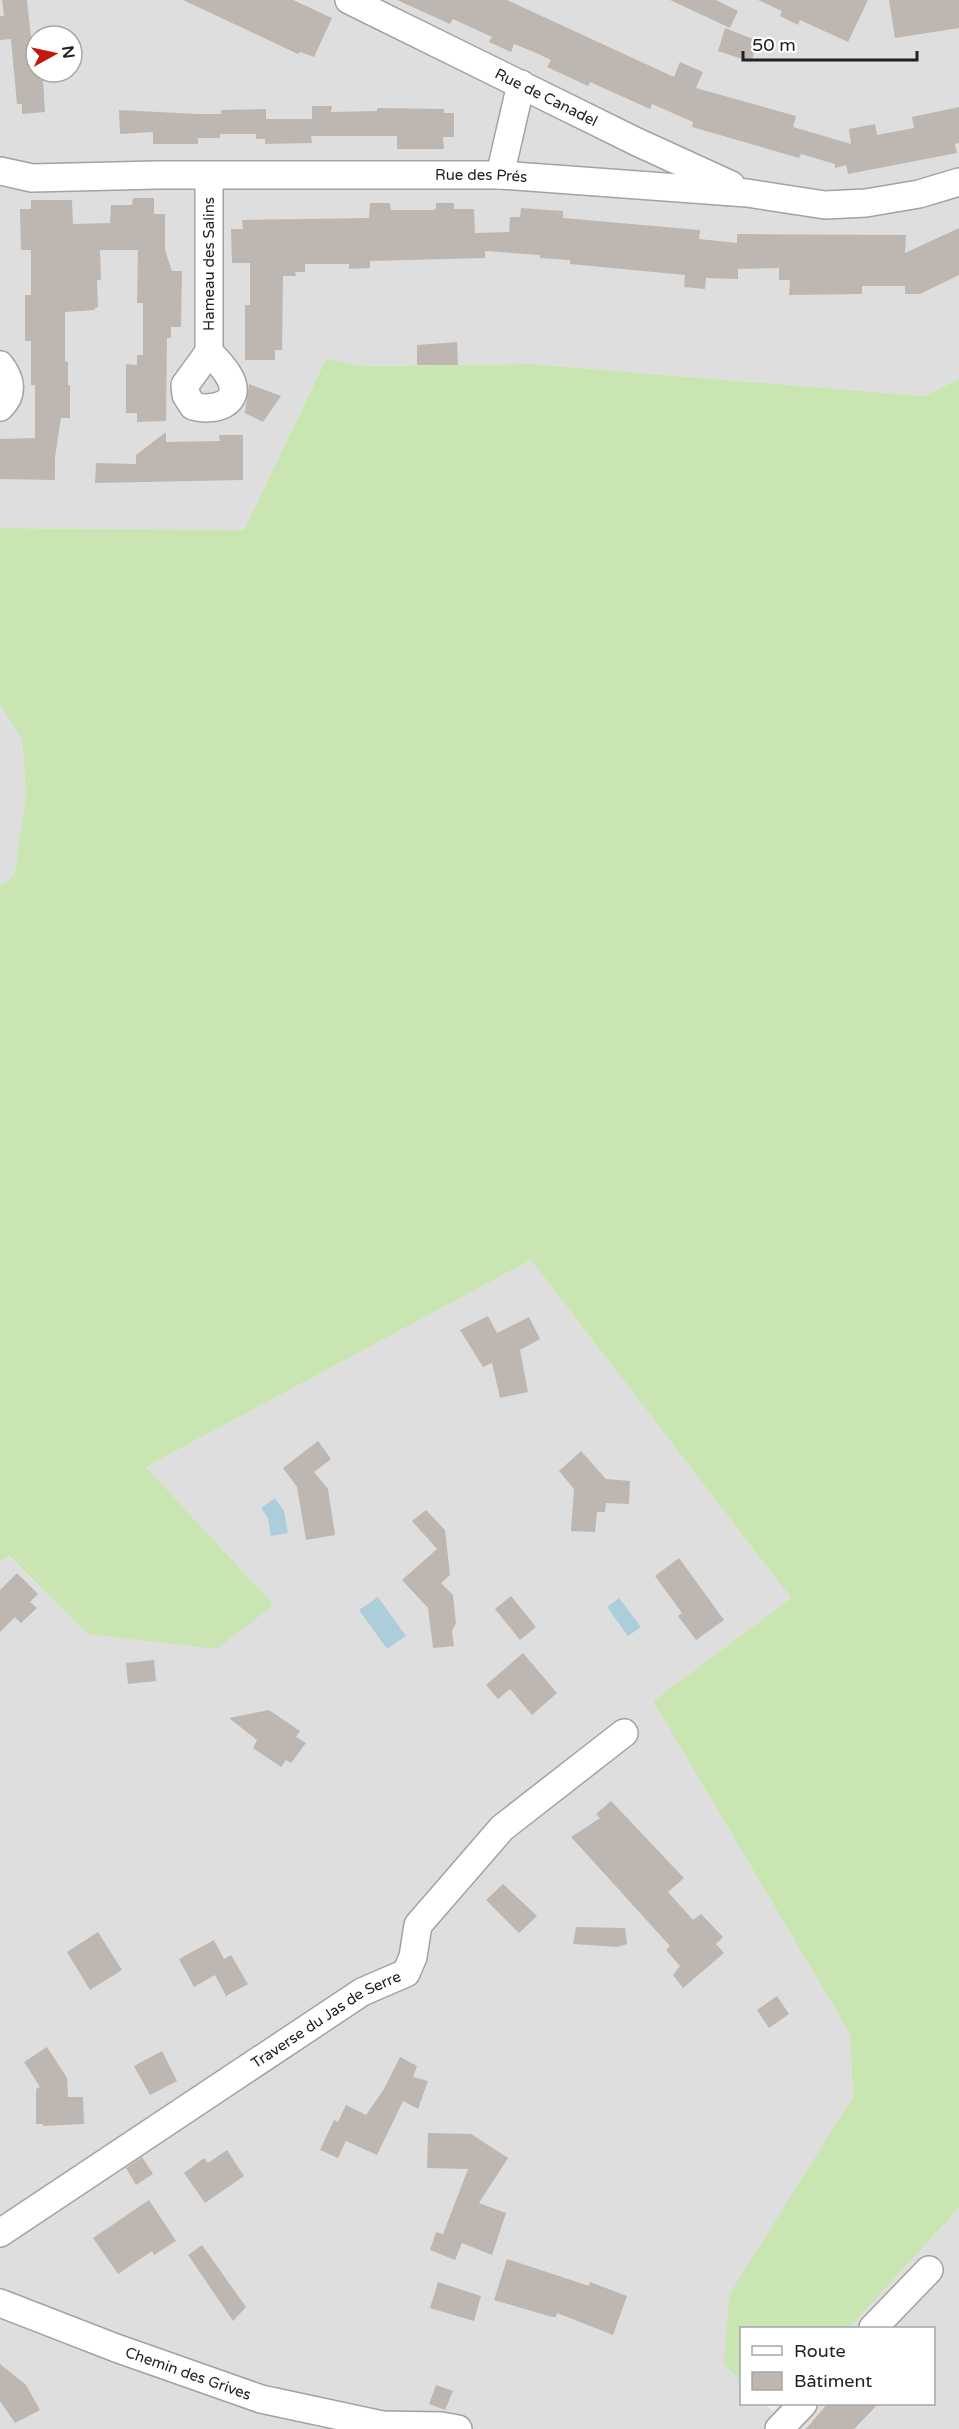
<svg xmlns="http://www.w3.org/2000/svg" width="959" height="2429" viewBox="0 0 959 2429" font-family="'Varela Round',sans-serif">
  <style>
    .residential { fill: #dedede; fill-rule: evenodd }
    .grass { fill: #c9e6b2 }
    .water { fill: #accedb }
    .building { fill: #beb7b1 }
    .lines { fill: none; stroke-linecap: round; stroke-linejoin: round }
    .street-casing { stroke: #a2a2a2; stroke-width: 30 }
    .street { stroke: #fff; stroke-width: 27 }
    .labels { text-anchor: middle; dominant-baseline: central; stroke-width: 4.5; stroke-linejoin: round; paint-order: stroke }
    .street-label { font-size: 15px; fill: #212121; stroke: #fff }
  </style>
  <rect width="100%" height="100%" fill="#f0eee8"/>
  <!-- residential -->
  <path class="residential" d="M 0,0 L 959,0 L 959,379 L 924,396 L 531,364 L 363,366 L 326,359 L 244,530 L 0,528 ZM 36,36 L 72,36 L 72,72 L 36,72 Z
    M 0,705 L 22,739 L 26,794 L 14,876 L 0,885 Z
    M 531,1260 L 791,1598 L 653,1701 L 850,2034 L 853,2097 L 827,2141 L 724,2363 L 741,2381 L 742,2404 L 765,2404 L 773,2411 L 780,2404 L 934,2404 L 934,2328 L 849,2328 L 959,2208 L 959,2429 L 0,2429 L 0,1561 L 8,1556 L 89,1633 L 274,1605 L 146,1467 Z"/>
  <!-- grass -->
  <path class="grass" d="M 326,359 L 363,366 L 531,364 L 924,396 L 959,379 L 959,2208 L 849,2328 L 742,2328 L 741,2381 L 724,2364 L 729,2295 L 853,2097 L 850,2034 L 653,1701 L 791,1598 L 531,1260 L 146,1467 L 274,1605 L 216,1649 L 89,1634 L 9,1556 L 0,1561 L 0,885 L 14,876 L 26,794 L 22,739 L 0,705 L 0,528 L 244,530 Z"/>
  <!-- water -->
  <path class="water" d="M 275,1498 L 284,1511 L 288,1533 L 271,1536 L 268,1518 L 261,1508 Z
    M 378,1597 L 406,1636 L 387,1649 L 359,1610 Z
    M 619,1598 L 641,1627 L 628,1636 L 607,1607 Z"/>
  <!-- building -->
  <path class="building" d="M 2,0 L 27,0 L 31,37 L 36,36 L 36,72 L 39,72 L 40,80 L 43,80 L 45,112 L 22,114 L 22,104 L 17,104 L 11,39 L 0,40 L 0,16 L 4,16 Z
    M 183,0 L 293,0 L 332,18 L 314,57 L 300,52 L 298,54 Z
    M 397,0 L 507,0 L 674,77 L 680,62 L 703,72 L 696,88 L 796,116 L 793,127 L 851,144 L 849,129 L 875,124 L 877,135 L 914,128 L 912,117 L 959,107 L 959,143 L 955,144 L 957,153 L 848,174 L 846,165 L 835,168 L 835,164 L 801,154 L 799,158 L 692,127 L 693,122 L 652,104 L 650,109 L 590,82 L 588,86 L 547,67 L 551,60 L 534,52 L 514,44 L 511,52 L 489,42 L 492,37 L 453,19 L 450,24 Z
    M 670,0 L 716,0 L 738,11 L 730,28 Z
    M 758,0 L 868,0 L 848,42 L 800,20 L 798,25 L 780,16 L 782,11 Z
    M 889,0 L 959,0 L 959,28 L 895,38 Z
    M 725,28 L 758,41 L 751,62 L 718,51 Z
    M 312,106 L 332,106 L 331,112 L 377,111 L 377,108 L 444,109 L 444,113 L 454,113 L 454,137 L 443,137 L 444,149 L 397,149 L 397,136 L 311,136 L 312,143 L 265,144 L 265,139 L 256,139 L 256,134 L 220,134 L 220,138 L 198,138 L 198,144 L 153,144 L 153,132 L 120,134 L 119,110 L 198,114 L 221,114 L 221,110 L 266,109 L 266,119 L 312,119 Z
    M 133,198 L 154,198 L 154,214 L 165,214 L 165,250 L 172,271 L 182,271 L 181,327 L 171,327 L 171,338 L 167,338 L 166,421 L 137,422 L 137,413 L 126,413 L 126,364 L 137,365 L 137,355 L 143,355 L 143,303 L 137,303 L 138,250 L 100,250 L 101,280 L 97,280 L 98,307 L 95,308 L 95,310 L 65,312 L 65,361 L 68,362 L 68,385 L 70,385 L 70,418 L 61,418 L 55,457 L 55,480 L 0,479 L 0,439 L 35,438 L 35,385 L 31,385 L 31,341 L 25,341 L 25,295 L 31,295 L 31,250 L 21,250 L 20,209 L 31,209 L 31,200 L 72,200 L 73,224 L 110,223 L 111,205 L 132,205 Z
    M 370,203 L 390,203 L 391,210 L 433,210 L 436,209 L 436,203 L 454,203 L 454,209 L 474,209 L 475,233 L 509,232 L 510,217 L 520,217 L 521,208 L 563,211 L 563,218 L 700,230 L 699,239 L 737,243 L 737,234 L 906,235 L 905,253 L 959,228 L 959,275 L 920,294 L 905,294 L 905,286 L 862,286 L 862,294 L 789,295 L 790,280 L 779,280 L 779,268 L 738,269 L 738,279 L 706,278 L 705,289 L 684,287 L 685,275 L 570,264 L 570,260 L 540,258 L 540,255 L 485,251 L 485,258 L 370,261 L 370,268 L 349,269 L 349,264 L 305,264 L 305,272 L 295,272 L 296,276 L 283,276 L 282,350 L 275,350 L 275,360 L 245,360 L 245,305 L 250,305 L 250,263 L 232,263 L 231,229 L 243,229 L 242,220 L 369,218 Z
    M 457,342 L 458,365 L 417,365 L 417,345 Z
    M 249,384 L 281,396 L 263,422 L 245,413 Z
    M 166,432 L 166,442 L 220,441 L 219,435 L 243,435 L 243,480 L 95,483 L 96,463 L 136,464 L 136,455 Z
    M 488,1316 L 497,1333 L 529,1317 L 540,1339 L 520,1350 L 528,1392 L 500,1398 L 492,1363 L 483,1367 L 460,1330 Z
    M 318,1441 L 331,1459 L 314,1472 L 328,1489 L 335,1535 L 306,1540 L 297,1487 L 283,1468 Z
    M 581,1451 L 606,1479 L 630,1481 L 629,1504 L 606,1503 L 605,1512 L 597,1512 L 595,1532 L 571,1531 L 574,1489 L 559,1471 Z
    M 426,1510 L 445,1530 L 450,1575 L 441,1583 L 453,1595 L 456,1623 L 452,1631 L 454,1646 L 433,1648 L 428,1608 L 402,1580 L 437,1549 L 412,1521 Z
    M 679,1558 L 724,1620 L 696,1640 L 678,1616 L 682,1613 L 655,1576 Z
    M 17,1573 L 38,1594 L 30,1602 L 37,1608 L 21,1623 L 15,1617 L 0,1632 L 0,1590 Z
    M 511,1596 L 536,1627 L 520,1640 L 495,1609 Z
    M 523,1653 L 557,1693 L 532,1715 L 510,1689 L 498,1699 L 486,1685 Z
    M 154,1660 L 156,1681 L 128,1684 L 126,1663 Z
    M 269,1710 L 300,1731 L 296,1737 L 306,1743 L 291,1763 L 286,1760 L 281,1767 L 253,1748 L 257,1740 L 229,1718 Z
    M 611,1801 L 684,1878 L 668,1892 L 693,1920 L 701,1914 L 723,1937 L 716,1944 L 724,1953 L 683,1988 L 673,1975 L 680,1966 L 666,1950 L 670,1946 L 571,1837 L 600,1818 L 596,1814 Z
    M 503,1884 L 537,1916 L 519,1933 L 486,1900 Z
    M 576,1927 L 625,1928 L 627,1944 L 618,1947 L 573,1944 Z
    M 98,1932 L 122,1970 L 90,1990 L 67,1952 Z
    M 214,1940 L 224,1959 L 231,1955 L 248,1984 L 226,1996 L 215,1975 L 194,1987 L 179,1959 Z
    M 777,1996 L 789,2014 L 769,2028 L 757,2010 Z
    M 47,2047 L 67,2078 L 68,2097 L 83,2097 L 84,2124 L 43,2126 L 43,2124 L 36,2124 L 36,2089 L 40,2087 L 24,2062 Z
    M 162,2051 L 177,2081 L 150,2095 L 134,2066 Z
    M 400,2057 L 417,2066 L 413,2077 L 428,2081 L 418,2109 L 403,2101 L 377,2155 L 346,2141 L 338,2158 L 320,2150 L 334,2120 L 338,2122 L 346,2105 L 366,2115 L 384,2089 Z
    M 428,2133 L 471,2134 L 508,2158 L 479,2203 L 506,2213 L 492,2255 L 462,2243 L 455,2260 L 430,2250 L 436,2232 L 443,2234 L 468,2169 L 427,2168 Z
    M 227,2150 L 244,2176 L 205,2203 L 184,2173 L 204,2158 L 208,2163 Z
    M 142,2157 L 153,2174 L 136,2185 L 126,2168 Z
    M 149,2200 L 176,2241 L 154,2255 L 152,2251 L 118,2274 L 93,2238 Z
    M 202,2245 L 246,2307 L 233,2321 L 188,2255 Z
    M 507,2259 L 574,2281 L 589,2286 L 590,2282 L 627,2296 L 613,2335 L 557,2313 L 556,2317 L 552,2317 L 494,2300 Z
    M 438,2282 L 481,2296 L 474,2321 L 430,2308 Z
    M 0,2364 L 26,2385 L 40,2410 L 15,2423 L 0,2401 Z
    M 436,2385 L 453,2391 L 445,2410 L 429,2404 Z
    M 828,2403 L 879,2403 L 854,2429 L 806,2429 Z"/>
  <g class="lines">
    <defs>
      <g id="street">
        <path id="s1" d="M 349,0 L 637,142 L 731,185"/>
        <path id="s2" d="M 0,171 L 32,178 L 156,175 L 500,175 L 747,193 L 825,205 L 866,203 L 919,194 L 959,182"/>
        <path d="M 500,175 L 521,84"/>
        <path d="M 209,176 L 209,352 C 217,360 225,368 230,378 C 243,404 213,412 193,406 L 186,395 L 185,385 L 209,352"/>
        <path d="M 0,365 C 11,379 14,394 0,407"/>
        <path id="s3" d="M 0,2233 L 362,1992 L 406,1973 L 413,1957 L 418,1925 L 502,1828 L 624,1733"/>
        <path id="s4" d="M 0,2303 L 116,2348 L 261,2399 L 382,2425 L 441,2426 L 458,2429"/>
        <path d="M 873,2328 L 929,2270"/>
        <path d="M 779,2429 L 803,2404"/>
      </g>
    </defs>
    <!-- street casing -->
    <use href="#street" class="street-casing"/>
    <!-- street -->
    <use href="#street" class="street"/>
  </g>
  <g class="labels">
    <!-- street labels -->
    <g class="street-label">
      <text stroke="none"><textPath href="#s1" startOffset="220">Rue de Canadel</textPath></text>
      <text stroke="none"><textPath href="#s2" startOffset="482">Rue des Prés</textPath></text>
      <text transform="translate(209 264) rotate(-90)">Hameau des Salins</text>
      <text stroke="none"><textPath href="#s3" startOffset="390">Traverse du Jas de Serre</textPath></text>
      <text stroke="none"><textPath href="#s4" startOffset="201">Chemin des Grives</textPath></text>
    </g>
  </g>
  <!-- legend -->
  <rect x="740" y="2327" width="195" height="78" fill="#ffffff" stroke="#a6a6a6" stroke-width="1.5"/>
  <rect x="752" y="2346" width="30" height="9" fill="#ffffff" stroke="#a6a6a6" stroke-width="1.5"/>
  <text x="794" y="2357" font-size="18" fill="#212121">Route</text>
  <rect x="752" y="2372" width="30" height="18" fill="#beb7b1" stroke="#a6a6a6" stroke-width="1.5"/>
  <text x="794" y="2387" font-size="18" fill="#212121">Bâtiment</text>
  <!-- north arrow -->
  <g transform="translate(54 54) rotate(82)"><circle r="28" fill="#ffffff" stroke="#a6a6a6" stroke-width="1.5"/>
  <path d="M0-4.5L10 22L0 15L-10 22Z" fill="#c3170e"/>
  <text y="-9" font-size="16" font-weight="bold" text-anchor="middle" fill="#212121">N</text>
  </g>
  <!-- scale -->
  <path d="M743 51v9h174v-9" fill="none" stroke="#212121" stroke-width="3"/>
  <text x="752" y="51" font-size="18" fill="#212121" stroke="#ffffff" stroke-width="4.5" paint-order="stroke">50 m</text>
</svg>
